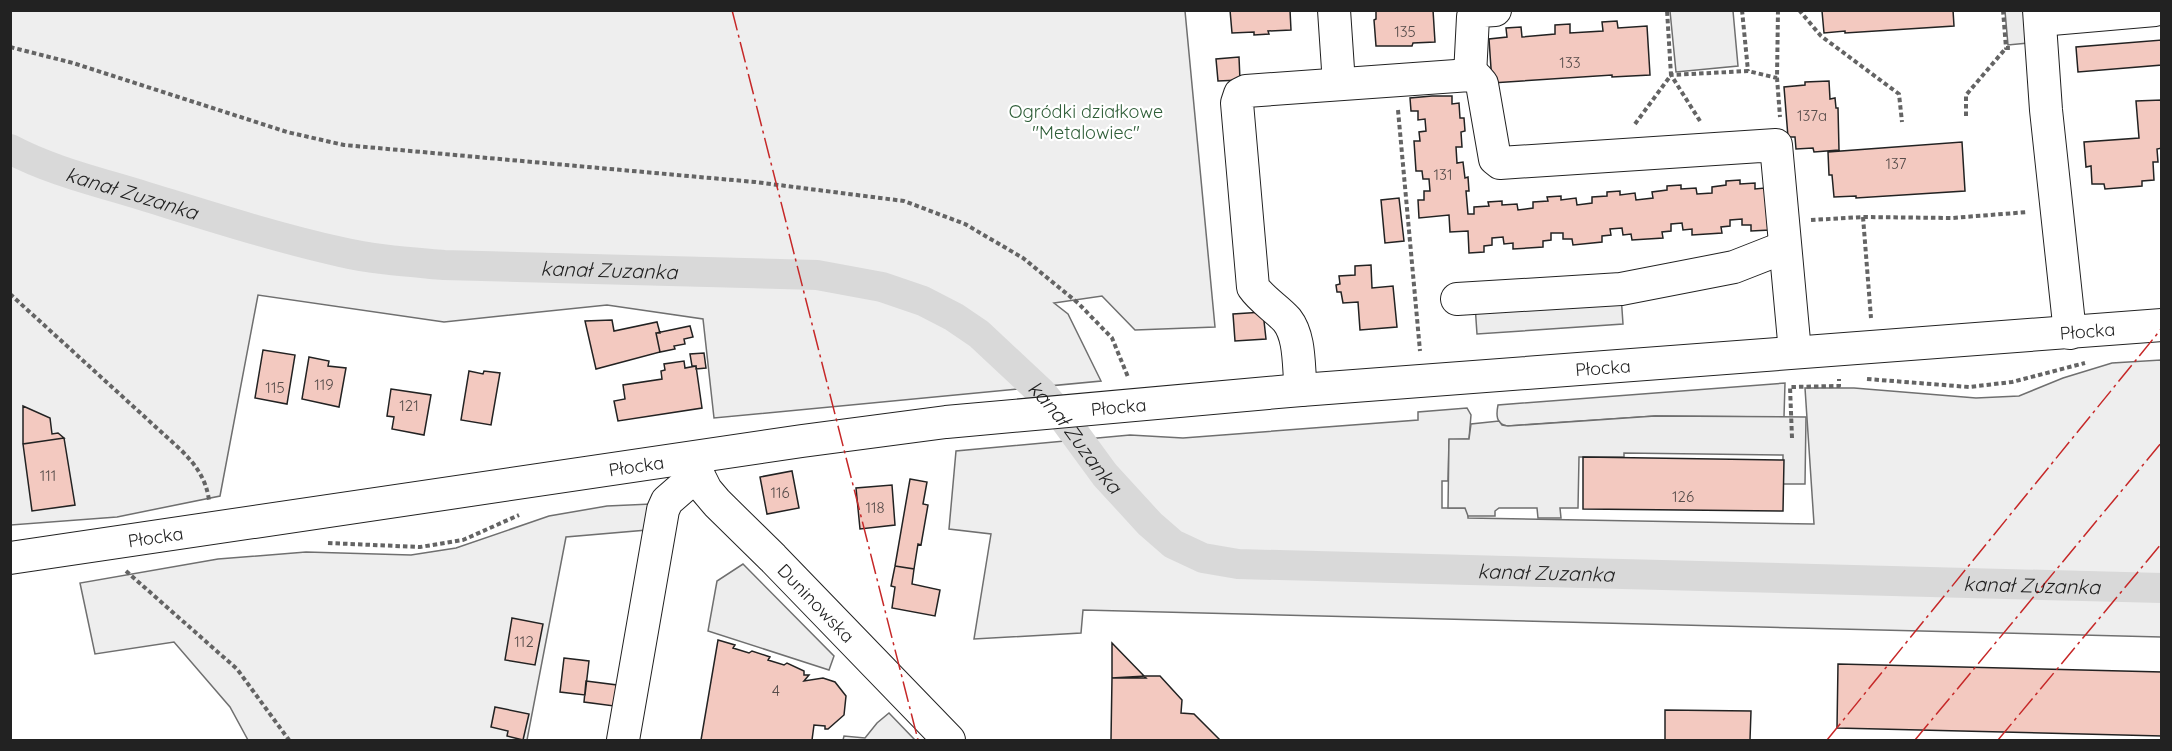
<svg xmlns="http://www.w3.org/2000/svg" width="2172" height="751" viewBox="0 0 2172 751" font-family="Quicksand,sans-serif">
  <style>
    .green { fill: #eee; stroke: #6f6f6f; stroke-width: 1.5 }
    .parking { fill: #ededed; stroke: #6f6f6f; stroke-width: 1.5 }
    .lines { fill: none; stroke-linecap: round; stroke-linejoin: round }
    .canal { stroke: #d9d9d9; stroke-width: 30 }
    .building { fill: #f3c9c0; stroke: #222; stroke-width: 1.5 }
    .minor-casing { stroke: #222; stroke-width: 34 }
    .path { stroke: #646464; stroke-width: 4; stroke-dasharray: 4.5 3; stroke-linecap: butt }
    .minor { stroke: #fff; stroke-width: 32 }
    .power { stroke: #c62828; stroke-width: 1.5; stroke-dasharray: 21 4.5 3 4.5; stroke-linecap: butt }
    .labels { text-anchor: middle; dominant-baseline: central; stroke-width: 4.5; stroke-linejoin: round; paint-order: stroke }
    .number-label { font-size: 15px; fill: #564c4a }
    .park-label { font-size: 18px; fill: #2f5e38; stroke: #fff }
    .street-label { font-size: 18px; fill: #222; stroke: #fff }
    .water-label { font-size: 20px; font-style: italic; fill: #222; stroke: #fff }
  </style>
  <rect width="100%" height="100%" fill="#fff"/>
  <!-- green -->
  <path class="green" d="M 11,11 L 1185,11 L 1215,327 L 1135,330 L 1102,296 L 1054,303 L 1068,314 L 1101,381 L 714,418 L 703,319 L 607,305 L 444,322 L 258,295 L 220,496 L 117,517 L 11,525 Z
    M 1670,11 L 1733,11 L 1738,66 L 1676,72 Z
    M 2161,360 L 2161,637 L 1083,610 L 1081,633 L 974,639 L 991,534 L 949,529 L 956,451 L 1130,435 L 1183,438 L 1418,420 L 1418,412 L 1467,408 L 1471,415 L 1469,439 L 1449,440 L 1448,481 L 1442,481 L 1442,508 L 1465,508 L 1468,512 L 1468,518 L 1814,524 L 1805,388 L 1854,388 L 1976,398 L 2019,396 L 2063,378 L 2112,363 Z
    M 1785,383 L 1784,417 L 1655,416 L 1507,426 C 1496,424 1496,415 1498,405 Z
    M 651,504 L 647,530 L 566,537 L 527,740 L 248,740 L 230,707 L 174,642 L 95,654 L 80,583 L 218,559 L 306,552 L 411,555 L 456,548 L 549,516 L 607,506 Z"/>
  <!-- parking -->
  <path class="parking" d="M 2005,11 L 2025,11 L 2028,43 L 2008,45 Z
    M 1620,280 L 1623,324 L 1477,334 L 1474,290 Z
    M 1655,416 L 1806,417 L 1805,484 L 1783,484 L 1783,455 L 1624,453 L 1624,457 L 1579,457 L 1578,508 L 1560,508 L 1561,518 L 1538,518 L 1537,508 L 1499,508 L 1495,511 L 1495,516 L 1468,516 L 1465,508 L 1448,508 L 1449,439 L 1469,439 L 1471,424 L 1499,421 L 1502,425 L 1508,426 Z
    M 743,564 L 834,656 L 829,670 L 708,631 L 717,581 Z
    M 889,713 L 915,740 L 843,740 L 844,736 L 865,738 L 877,723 Z"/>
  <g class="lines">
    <!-- canal -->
    <path class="canal" id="s1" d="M 10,149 C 51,171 99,182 144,196 C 209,216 274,237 341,252 C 375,260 410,262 444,265 L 817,275 L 882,287 L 923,301 L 954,317 L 979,334 L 1041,392 L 1064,419 L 1105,475 L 1150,524 L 1173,544 L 1203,558 L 1238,564 L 2162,588"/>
  </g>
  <!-- building -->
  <path class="building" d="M 1230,10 L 1290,10 L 1291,30 L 1268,31 L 1269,34 L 1254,35 L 1254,32 L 1232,33 Z
    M 1376,10 L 1433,10 L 1435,42 L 1413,43 L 1412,46 L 1376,46 L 1374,20 L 1376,19 Z
    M 1818,10 L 1953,10 L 1954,26 L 1845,33 L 1845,31 L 1824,33 L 1822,11 Z
    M 1617,21 L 1618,28 L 1647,26 L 1650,75 L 1612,77 L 1612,75 L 1492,83 L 1489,39 L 1507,37 L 1506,28 L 1521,27 L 1522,37 L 1555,34 L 1555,25 L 1570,24 L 1570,33 L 1603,31 L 1602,22 Z
    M 2162,40 L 2162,65 L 2078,72 L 2076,47 Z
    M 1239,57 L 1240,80 L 1218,81 L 1216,59 Z
    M 1829,81 L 1830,99 L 1835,98 L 1836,108 L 1838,108 L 1839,150 L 1814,152 L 1813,148 L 1796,149 L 1795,137 L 1788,137 L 1784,87 L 1805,85 L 1805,82 Z
    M 1432,96 L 1452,96 L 1452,104 L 1459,103 L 1460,118 L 1464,118 L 1465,131 L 1461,132 L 1462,147 L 1456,147 L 1457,163 L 1463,162 L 1465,178 L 1468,177 L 1469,191 L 1466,191 L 1468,214 L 1474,214 L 1474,207 L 1489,206 L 1488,202 L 1502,201 L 1502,205 L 1517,204 L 1518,210 L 1533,208 L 1533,202 L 1548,201 L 1547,197 L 1561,196 L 1561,200 L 1576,198 L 1577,205 L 1592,203 L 1592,197 L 1607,196 L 1607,192 L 1620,191 L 1620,195 L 1635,193 L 1636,200 L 1653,198 L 1652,192 L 1667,190 L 1667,186 L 1681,185 L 1681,189 L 1696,188 L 1697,194 L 1712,193 L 1712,187 L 1726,185 L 1726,181 L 1740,180 L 1740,184 L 1755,183 L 1755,189 L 1765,188 L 1770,230 L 1751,231 L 1751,225 L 1742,225 L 1742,219 L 1730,220 L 1730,226 L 1721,227 L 1722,233 L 1692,235 L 1692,229 L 1683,230 L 1682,223 L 1671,224 L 1671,231 L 1662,232 L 1663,238 L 1632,240 L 1631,234 L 1623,235 L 1622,228 L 1610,229 L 1611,235 L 1602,236 L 1602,242 L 1573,245 L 1572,239 L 1563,239 L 1563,233 L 1551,233 L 1551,240 L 1543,241 L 1543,247 L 1513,249 L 1513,243 L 1504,244 L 1503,237 L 1492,238 L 1492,245 L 1484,246 L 1484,252 L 1469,253 L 1468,231 L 1450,232 L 1449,215 L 1419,218 L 1418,200 L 1424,200 L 1424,191 L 1430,191 L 1429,179 L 1423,179 L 1422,171 L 1416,171 L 1414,141 L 1420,141 L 1419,132 L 1426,131 L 1425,119 L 1418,120 L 1418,111 L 1411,111 L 1410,98 Z
    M 2162,100 L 2162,148 L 2157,149 L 2158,162 L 2153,162 L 2154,180 L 2142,181 L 2142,186 L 2105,189 L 2104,184 L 2092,184 L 2091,166 L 2086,167 L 2084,142 L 2139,138 L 2136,101 Z
    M 1962,142 L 1965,191 L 1856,198 L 1856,196 L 1834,197 L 1832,175 L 1829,175 L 1828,152 Z
    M 1399,198 L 1404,241 L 1385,243 L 1381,200 Z
    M 1371,265 L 1372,288 L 1393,286 L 1397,327 L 1360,330 L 1358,302 L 1343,303 L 1341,292 L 1337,292 L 1336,285 L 1340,284 L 1339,276 L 1355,275 L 1355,266 Z
    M 1263,312 L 1266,339 L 1235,341 L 1233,314 Z
    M 612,320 L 614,331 L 657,322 L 660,333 L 656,333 L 660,352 L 596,369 L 585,321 Z
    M 690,326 L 693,337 L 684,339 L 685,344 L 674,346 L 675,349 L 660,352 L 656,333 Z
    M 263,350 L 295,355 L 287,404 L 255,398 Z
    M 704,353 L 706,368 L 696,369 L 696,366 L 692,366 L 690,354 Z
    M 309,357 L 329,361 L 328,366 L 346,368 L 339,407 L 302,399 Z
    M 684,361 L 685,368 L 696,366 L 702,408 L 618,421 L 614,401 L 625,399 L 623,385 L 662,379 L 661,371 L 665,370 L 664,364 Z
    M 469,371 L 483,374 L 484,371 L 500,373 L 491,425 L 461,420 Z
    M 391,389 L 431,395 L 424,435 L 392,429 L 394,417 L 387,416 Z
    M 23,406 L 50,418 L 52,434 L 58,433 L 64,438 L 23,444 Z
    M 64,438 L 75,505 L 32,511 L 23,444 Z
    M 1583,457 L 1784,460 L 1783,511 L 1583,509 Z
    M 792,471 L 799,508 L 767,514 L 760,477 Z
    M 910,479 L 927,482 L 923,504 L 928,505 L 921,545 L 918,544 L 914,569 L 895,566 Z
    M 892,485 L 895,525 L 860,529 L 856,488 Z
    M 895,566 L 914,569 L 912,584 L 940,590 L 935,616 L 892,608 L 895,587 L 891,586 Z
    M 512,618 L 543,624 L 535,665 L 505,660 Z
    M 718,640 L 735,645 L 733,648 L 749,653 L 752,651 L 770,657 L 768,660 L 784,665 L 787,663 L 804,671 L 804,675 L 809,675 L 804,681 L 823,678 L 835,682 L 846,696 L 844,715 L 828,729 L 825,729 L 825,726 L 814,725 L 812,740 L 701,740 Z
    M 1112,643 L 1146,678 L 1112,678 Z
    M 564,658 L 589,661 L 585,695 L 560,692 Z
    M 1838,664 L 2162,672 L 2162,736 L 1837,728 Z
    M 1146,676 L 1160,676 L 1182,700 L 1181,713 L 1194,714 L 1220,740 L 1111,740 L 1112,678 Z
    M 586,681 L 617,685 L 614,706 L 584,702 Z
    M 495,707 L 529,714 L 523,740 L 507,736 L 508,731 L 491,727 Z
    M 1665,710 L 1751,711 L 1750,740 L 1665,740 Z"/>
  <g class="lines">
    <defs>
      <g id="minor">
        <path d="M 1334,10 L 1339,84"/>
        <path d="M 2039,10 L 2046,110 L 2070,333"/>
        <path d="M 2040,20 L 2155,10"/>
        <path d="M 1470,75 L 1473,17 L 1480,11 L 1495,10"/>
        <path d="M 1457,299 L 1621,289 L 1734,267 L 1785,247"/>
        <path d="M 1301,390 C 1298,368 1301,338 1287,320 C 1276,308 1262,300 1253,287 L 1237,103 L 1240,94 L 1246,91 L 1470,75 L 1477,78 L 1482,84 L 1495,159 L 1500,163 L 1776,145 L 1795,352"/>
        <path id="s2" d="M 695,458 L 698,474 L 706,490 L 717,503 L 773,558 L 949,740"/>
        <path id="s3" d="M 10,558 L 802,441 L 946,422 L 1301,390 L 2162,325"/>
        <path d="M 623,740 L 663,510 L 667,501 L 698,474"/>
      </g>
    </defs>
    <!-- minor casing -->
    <use href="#minor" class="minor-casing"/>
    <!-- path -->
    <path class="path" d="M 1742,10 L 1748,71
      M 1778,10 L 1777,78 L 1780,117
      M 1799,10 L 1821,36 L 1899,94 L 1902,122
      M 2003,10 L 2006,48 L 2012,48
      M 10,47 L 73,63 L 287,132 L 344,145 L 755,182 L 904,201 L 965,224 L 1023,258 L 1078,303 L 1112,338 L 1128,377
      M 1398,110 L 1420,351
      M 1966,116 L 1966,95 L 2006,48
      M 1700,121 L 1671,75 L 1748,71 L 1777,78
      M 1635,124 L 1671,75 L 1667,10
      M 1863,217 L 1871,318
      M 1811,220 L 1863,217 L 1952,218 L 2028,212
      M 10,294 L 181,450 C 196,465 206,479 209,500
      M 1867,379 L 1969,387 L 2012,382 L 2085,363
      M 1792,438 L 1790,387 L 1839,386 L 1839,379
      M 328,543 L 420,547 L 463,540 L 519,515
      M 126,571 L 237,669 L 289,740"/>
    <!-- minor -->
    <use href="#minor" class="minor"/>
    <!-- power -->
    <path class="power" d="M 732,10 L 918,740
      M 1827,740 L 2162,328
      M 1915,740 L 2162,442
      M 1998,740 L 2162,543"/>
  </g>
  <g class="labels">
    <!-- number labels -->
    <g class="number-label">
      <text x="1405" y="31">135</text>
      <text x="1570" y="62">133</text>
      <text x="1812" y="115">137a</text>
      <text x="1896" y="163">137</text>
      <text x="1443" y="174">131</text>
      <text x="324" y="384">119</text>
      <text x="275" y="387">115</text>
      <text x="409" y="405">121</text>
      <text x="48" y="475">111</text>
      <text x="780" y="492">116</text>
      <text x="1683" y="496">126</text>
      <text x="875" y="507">118</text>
      <text x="524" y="641">112</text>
      <text x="776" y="690">4</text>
    </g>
    <!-- park labels -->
    <g class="park-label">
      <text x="1086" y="111">Ogródki działkowe<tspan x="1086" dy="21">"Metalowiec"</tspan></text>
    </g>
    <!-- street labels -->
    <g class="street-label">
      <text stroke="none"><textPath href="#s3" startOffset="2091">Płocka</textPath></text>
      <text stroke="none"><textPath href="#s3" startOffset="1605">Płocka</textPath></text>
      <text stroke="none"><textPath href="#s3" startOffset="1119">Płocka</textPath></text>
      <text stroke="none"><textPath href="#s3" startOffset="633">Płocka</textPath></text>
      <text stroke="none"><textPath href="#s3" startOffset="147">Płocka</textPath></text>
      <text stroke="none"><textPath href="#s2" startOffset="192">Duninowska</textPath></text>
    </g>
    <!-- water labels -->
    <g class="water-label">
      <text stroke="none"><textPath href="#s1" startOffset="130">kanał Zuzanka</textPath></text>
      <text stroke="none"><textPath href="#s1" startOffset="616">kanał Zuzanka</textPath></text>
      <text stroke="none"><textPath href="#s1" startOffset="1140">kanał Zuzanka</textPath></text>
      <text stroke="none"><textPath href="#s1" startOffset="1662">kanał Zuzanka</textPath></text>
      <text stroke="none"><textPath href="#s1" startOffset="2148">kanał Zuzanka</textPath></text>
    </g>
  </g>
  <!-- border -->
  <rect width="2172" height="751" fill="none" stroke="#222222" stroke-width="24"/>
</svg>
